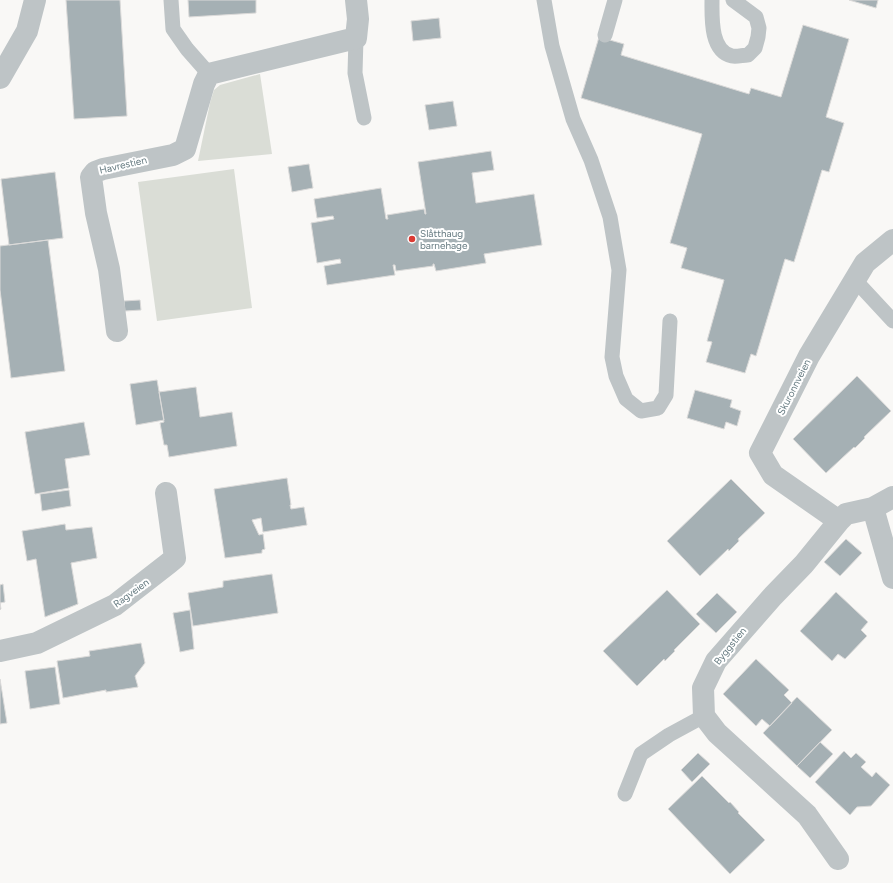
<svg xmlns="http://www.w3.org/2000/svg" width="893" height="883" viewBox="0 0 893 883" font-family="Figtree,sans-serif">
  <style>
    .green { fill: #daddd6 }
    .building { fill: #a5b0b4; stroke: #dbdad9 }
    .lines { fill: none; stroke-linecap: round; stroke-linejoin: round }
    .service { stroke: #bec4c6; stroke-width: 15 }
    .minor { stroke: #bec4c6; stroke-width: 22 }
    .poi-dot { fill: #db3b34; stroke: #fff; stroke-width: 1.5 }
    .labels { text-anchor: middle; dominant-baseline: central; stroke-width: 4; stroke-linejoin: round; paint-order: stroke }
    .street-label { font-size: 10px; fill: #657a80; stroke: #fff }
    .poi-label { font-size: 10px; fill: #657a80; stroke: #fff; text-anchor: start }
  </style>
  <rect width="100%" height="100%" fill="#f9f8f6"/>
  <!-- green -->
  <path class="green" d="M 260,74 L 272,154 L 198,161 L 210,103 L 214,90 L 220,85 Z
    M 234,169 L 252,308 L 157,321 L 138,182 Z"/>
  <!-- building -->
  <path class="building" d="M 66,0 L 120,0 L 127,116 L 74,119 Z
    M 188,0 L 256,0 L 256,13 L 189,17 Z
    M 849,0 L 878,0 L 876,8 Z
    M 439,18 L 441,38 L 413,41 L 411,21 Z
    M 803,25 L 849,39 L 826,117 L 844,123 L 829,172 L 822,170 L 794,262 L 785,259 L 756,356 L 751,354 L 745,373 L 706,362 L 712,342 L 707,341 L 724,280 L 681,268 L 687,248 L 670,243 L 702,134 L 581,98 L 599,37 L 624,44 L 621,55 L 749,94 L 751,88 L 781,97 Z
    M 453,101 L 457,126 L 429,130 L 425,105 Z
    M 491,151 L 494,170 L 472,173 L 476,203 L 534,194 L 542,245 L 484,254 L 486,263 L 436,271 L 434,264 L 433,264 L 433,266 L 396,271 L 395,265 L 393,265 L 395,275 L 327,285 L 324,266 L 341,263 L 340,259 L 317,263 L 311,223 L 334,219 L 333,216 L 317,218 L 314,199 L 381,188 L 386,219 L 388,219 L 387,215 L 424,209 L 425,214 L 426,214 L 418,162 Z
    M 309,164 L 313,188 L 292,192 L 288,167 Z
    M 55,172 L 63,238 L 9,245 L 1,179 Z
    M 48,240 L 65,371 L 11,378 L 0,290 L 0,246 Z
    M 140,300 L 141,310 L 125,311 L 124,301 Z
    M 857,376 L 891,411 L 864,437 L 865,438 L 855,448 L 854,447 L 826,473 L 793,439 Z
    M 157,380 L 164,420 L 136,425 L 130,384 Z
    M 196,387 L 200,417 L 232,412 L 237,446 L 169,457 L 167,445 L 164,445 L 160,423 L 164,422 L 159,392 Z
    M 695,390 L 732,400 L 730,407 L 741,411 L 737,426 L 726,422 L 724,429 L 687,418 Z
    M 84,422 L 90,455 L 65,459 L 69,488 L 35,494 L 25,432 Z
    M 287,478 L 291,505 L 290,505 L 291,509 L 304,507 L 307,525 L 263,532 L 261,518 L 252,520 L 259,535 L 263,534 L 265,549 L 262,550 L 262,553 L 225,558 L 214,489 Z
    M 731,479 L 765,513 L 738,539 L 739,541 L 729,551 L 728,549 L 700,576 L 667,541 Z
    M 69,490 L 71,506 L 42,511 L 40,494 Z
    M 65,524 L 66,530 L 92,527 L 97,558 L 71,563 L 78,604 L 45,617 L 36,559 L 27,561 L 22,531 Z
    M 846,539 L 862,553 L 840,576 L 824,562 Z
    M 272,574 L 278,613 L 193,626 L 188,593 L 223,587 L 223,581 Z
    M 3,584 L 5,602 L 0,603 L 1,609 L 0,610 L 0,585 Z
    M 667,590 L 700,624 L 674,650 L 675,651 L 665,661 L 664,659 L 637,686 L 603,651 Z
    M 836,592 L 868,622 L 861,630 L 867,636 L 845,659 L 838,654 L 832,661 L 800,631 Z
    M 717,593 L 737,612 L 716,633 L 696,614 Z
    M 190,610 L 194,649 L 180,652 L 173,613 Z
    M 141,643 L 145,663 L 135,676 L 138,687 L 106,692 L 106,690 L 63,698 L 57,661 L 90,656 L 89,651 Z
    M 756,659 L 789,690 L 784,695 L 792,703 L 770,726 L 762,719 L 756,726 L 723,694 Z
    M 55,667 L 60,704 L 30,709 L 25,671 Z
    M 0,679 L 7,723 L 0,724 Z
    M 797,697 L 832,730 L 797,766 L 763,733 Z
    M 820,742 L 833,754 L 810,778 L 797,766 Z
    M 844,751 L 851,758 L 856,753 L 866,762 L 861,767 L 872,777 L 876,772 L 890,785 L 871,806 L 857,807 L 850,815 L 815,782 Z
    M 698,753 L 710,764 L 692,782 L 681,770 Z
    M 702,776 L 729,803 L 730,802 L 739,812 L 738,813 L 765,840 L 730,874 L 668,809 Z"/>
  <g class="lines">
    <!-- service -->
    <path class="service" d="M 171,0 L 173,29 L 187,49 L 209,74
      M 544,0 L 552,46 L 573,119 L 591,160 L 610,217 L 619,270 L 612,357 L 616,376 L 626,399 L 641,411 L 658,408 L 666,395 L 670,321
      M 712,0 C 712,17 710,51 732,56 C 737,57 743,55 748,55 L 755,48 L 758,37 L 759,28 L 756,17 L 733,0
      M 605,35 L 615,0
      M 356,38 L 355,73 L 364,118
      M 855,280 L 893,321
      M 625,794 L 641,754 L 669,735 L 704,716"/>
    <!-- minor -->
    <path class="minor" d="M 0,78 L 27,31 L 35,0
      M 117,331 L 109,269 L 96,213 L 91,177 L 95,172 L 103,169 L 173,155 L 185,149 L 204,84 L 209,74 L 356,38 L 358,19 L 356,0
      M 873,508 L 893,578
      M 839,521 L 773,475 L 760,453 L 809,356 L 865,263 L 893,240
      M 0,651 L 37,643 L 115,605 L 169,563 L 175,558 L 166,493
      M 838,859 L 807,815 L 717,733 L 704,716 L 703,688 L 716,661 L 773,596 L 804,564 L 839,521 L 846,514 L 873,508 L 893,497"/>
  </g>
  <!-- markers -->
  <circle class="poi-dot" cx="412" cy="239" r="4"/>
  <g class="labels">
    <!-- street labels -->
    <g class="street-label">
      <text transform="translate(123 165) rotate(-13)">Havrestien</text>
      <text transform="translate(794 387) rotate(-63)">Skuronnveien</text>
      <text transform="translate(131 593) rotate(-36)">Ragveien</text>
      <text transform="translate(730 646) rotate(-51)">Byggstien</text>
    </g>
    <!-- poi labels -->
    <g class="poi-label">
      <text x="420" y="233">Slåtthaug<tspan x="420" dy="12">barnehage</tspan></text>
    </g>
  </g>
</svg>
